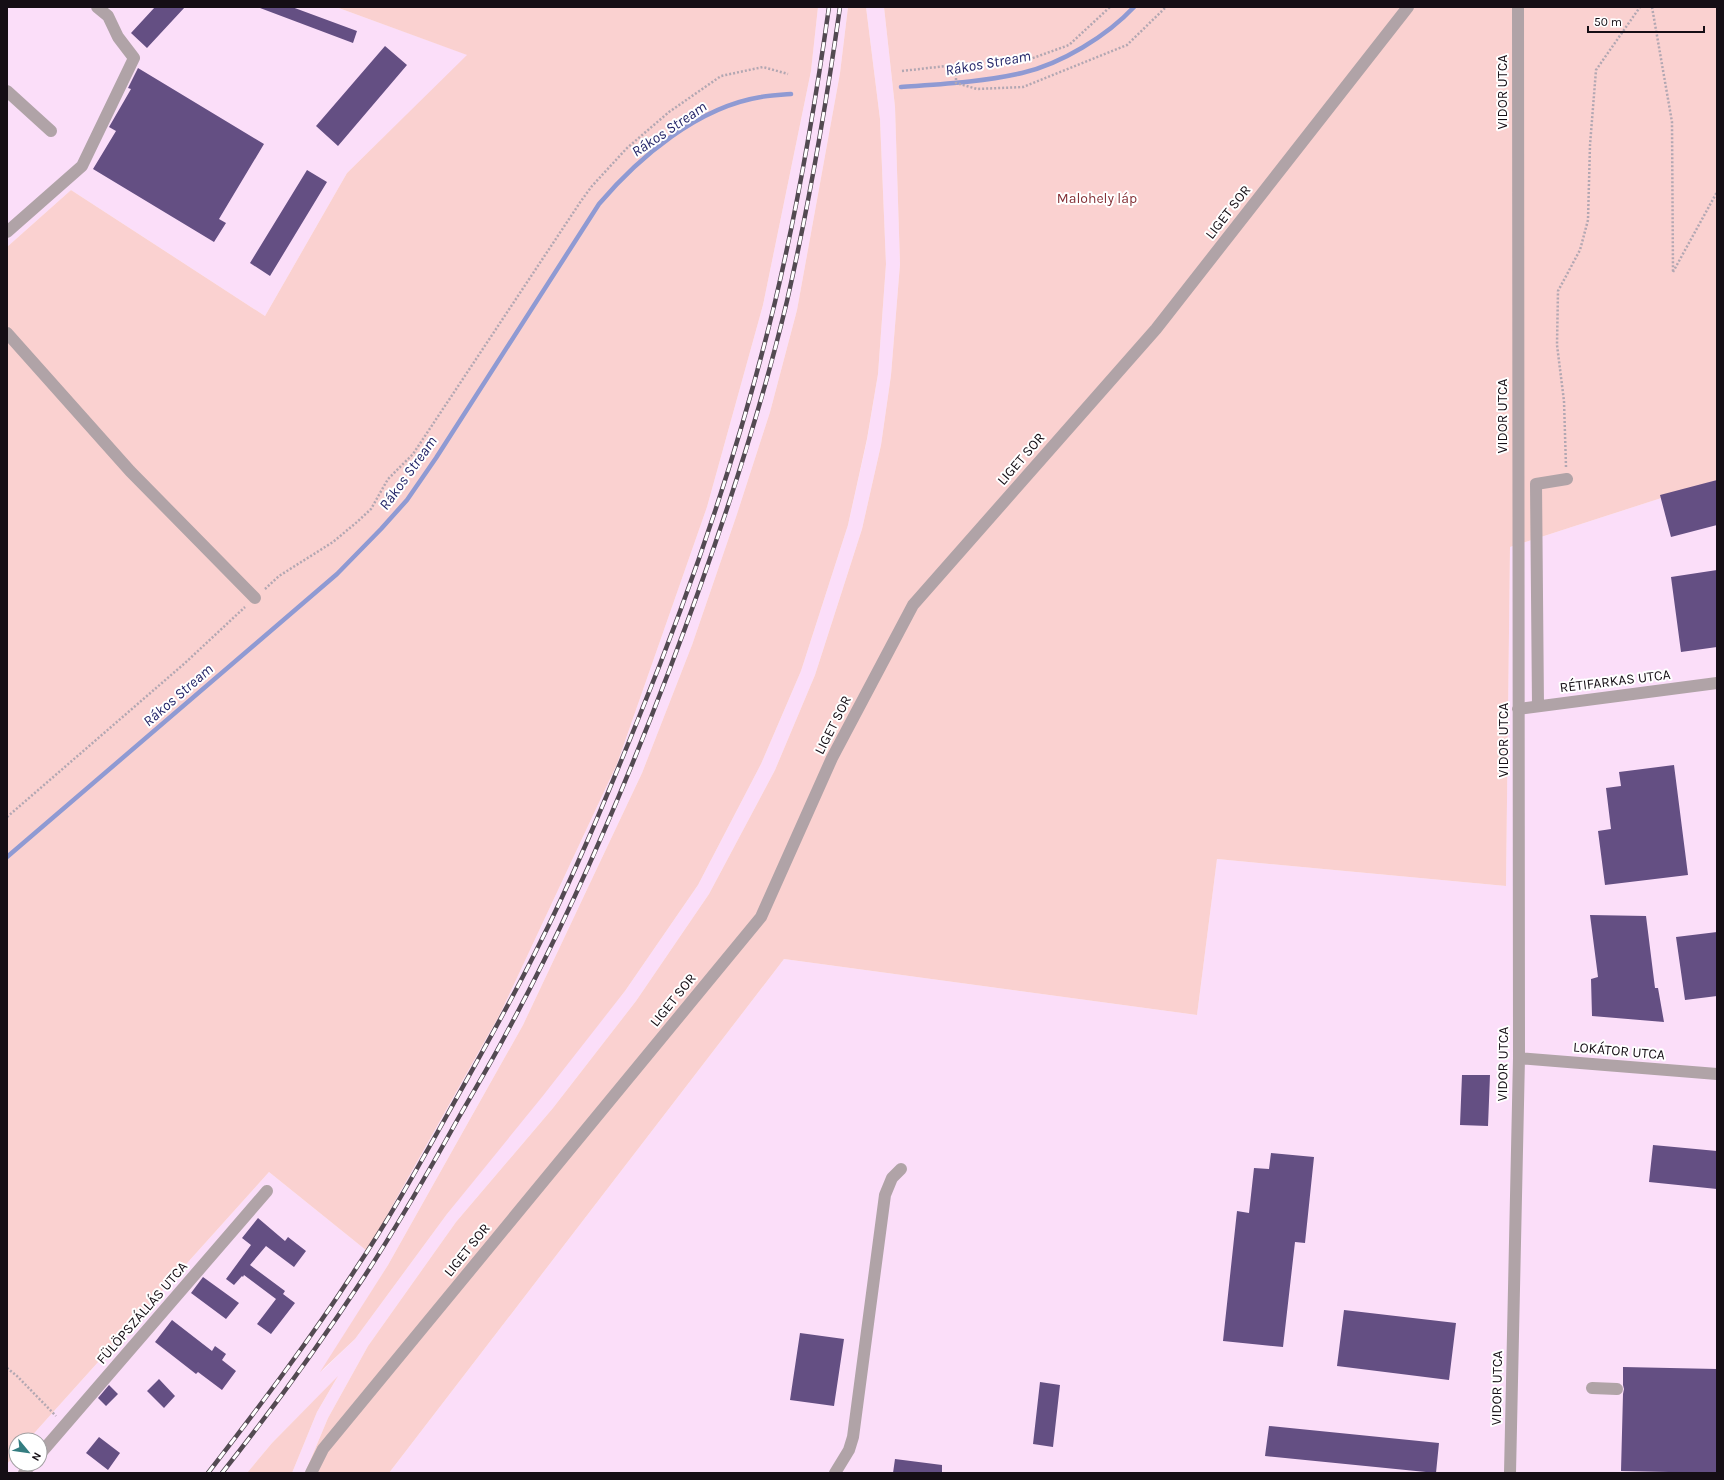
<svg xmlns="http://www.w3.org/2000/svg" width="1724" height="1480" viewBox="0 0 1724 1480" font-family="Karla,sans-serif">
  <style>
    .built { fill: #fbdef9 }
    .green { fill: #fad1d0 }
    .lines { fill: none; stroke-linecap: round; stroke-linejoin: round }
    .stream { stroke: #8f9ad3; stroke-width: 4.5 }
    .building { fill: #644f83 }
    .path { stroke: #b2a7b2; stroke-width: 2.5; stroke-dasharray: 2 2; stroke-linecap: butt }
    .minor { stroke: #b0a3a7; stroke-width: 12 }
    .rail-casing { stroke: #534a52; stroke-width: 4.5 }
    .rail { stroke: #fff; stroke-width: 3; stroke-dasharray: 9; stroke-linecap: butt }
    .labels { text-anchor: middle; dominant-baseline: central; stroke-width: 4; stroke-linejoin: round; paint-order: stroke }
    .street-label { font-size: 14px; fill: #150e15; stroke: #fff }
    .park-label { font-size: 14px; fill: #843036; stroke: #fff }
    .water-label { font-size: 15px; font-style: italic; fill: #242669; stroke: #fff }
  </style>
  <rect width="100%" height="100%" fill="#fef0fd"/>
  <!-- built -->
  <path class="built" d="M 7,7 L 336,7 L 468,55 L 347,173 L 265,316 L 71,190 L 7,247 Z
    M 818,7 L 848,7 L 840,73 L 797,310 L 770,412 L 737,514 L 692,645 L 642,773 L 523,1025 L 388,1265 L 322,1371 L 355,1339 L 447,1214 L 625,991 L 698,885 L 761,764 L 801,671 L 848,525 L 867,440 L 878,374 L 886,264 L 880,119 L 866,7 L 884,7 L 895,107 L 900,264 L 891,375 L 881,445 L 862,529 L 815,675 L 775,770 L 709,894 L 636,1001 L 553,1108 L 456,1222 L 368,1346 L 328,1418 L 305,1473 L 292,1473 L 317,1412 L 337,1378 L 272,1443 L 247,1473 L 7,1473 L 7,1464 L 16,1454 L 16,1464 L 40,1464 L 40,1440 L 28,1440 L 269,1172 L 367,1251 L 500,1014 L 617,764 L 707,507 L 763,305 L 811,71 Z
    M 1717,480 L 1717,1473 L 389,1473 L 784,959 L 1197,1015 L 1217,859 L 1506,886 L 1510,547 Z"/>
  <!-- green -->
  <path class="green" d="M 336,7 L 818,7 L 811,71 L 763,305 L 707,507 L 617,764 L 500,1014 L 367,1251 L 269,1172 L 28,1440 L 16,1440 L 16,1454 L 7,1464 L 7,247 L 71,190 L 265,316 L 347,173 L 467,55 Z
    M 848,7 L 866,7 L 880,119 L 886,264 L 878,374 L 867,439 L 848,525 L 801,671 L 761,764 L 698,885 L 625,991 L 542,1097 L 447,1214 L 355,1339 L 320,1372 L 388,1265 L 523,1025 L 642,773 L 692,645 L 737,514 L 770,412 L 797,310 L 840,73 Z
    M 884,7 L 1717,7 L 1717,480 L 1510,547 L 1506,886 L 1217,859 L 1197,1015 L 784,959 L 389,1473 L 305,1473 L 328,1418 L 368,1346 L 456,1222 L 553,1108 L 636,1001 L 709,894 L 775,770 L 815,675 L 862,529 L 881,445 L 891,375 L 900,264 L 895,107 Z
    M 338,1376 L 317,1412 L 292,1473 L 247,1473 L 272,1443 Z"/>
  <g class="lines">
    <!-- stream -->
    <path class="stream" d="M 901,87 C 942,84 983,82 1022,73 C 1061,64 1107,36 1134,7
      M 7,857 L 337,574 L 381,529 L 407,500 L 436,458 L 599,204 C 639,157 698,107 761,97 C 771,95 781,95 791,94"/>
  </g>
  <!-- building -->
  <path class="building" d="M 155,7 L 185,7 L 147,48 L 131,33 Z
    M 260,7 L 292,7 L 357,31 L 353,43 L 260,8 Z
    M 385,46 L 407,65 L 338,146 L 316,126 Z
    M 138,68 L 264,144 L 219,219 L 226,223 L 214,242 L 93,169 L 116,131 L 109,127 L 131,89 L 128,88 Z
    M 307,170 L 327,182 L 270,276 L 250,263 Z
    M 1717,480 L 1717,525 L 1671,537 L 1660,495 Z
    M 1717,570 L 1717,647 L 1681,652 L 1671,577 Z
    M 1674,765 L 1688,875 L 1605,885 L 1598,831 L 1611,829 L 1606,788 L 1621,786 L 1619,772 Z
    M 1590,915 L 1646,916 L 1655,988 L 1658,988 L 1664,1022 L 1592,1016 L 1591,979 L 1598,977 Z
    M 1717,932 L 1717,996 L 1685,1000 L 1676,937 Z
    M 1462,1075 L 1490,1075 L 1488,1126 L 1460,1125 Z
    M 1653,1145 L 1717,1151 L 1717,1189 L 1649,1182 Z
    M 1271,1153 L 1314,1157 L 1305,1243 L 1295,1242 L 1283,1347 L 1223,1341 L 1237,1211 L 1249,1213 L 1254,1168 L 1269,1169 Z
    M 258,1218 L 285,1241 L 288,1237 L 306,1251 L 294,1267 L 266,1246 L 250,1265 L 285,1291 L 283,1294 L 295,1303 L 271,1334 L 257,1324 L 276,1299 L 244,1275 L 243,1277 L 242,1276 L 234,1285 L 226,1279 L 251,1245 L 242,1238 Z
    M 203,1277 L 239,1303 L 226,1319 L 191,1293 Z
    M 1344,1310 L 1456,1323 L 1449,1380 L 1337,1366 Z
    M 172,1320 L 212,1351 L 215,1346 L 226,1354 L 222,1360 L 236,1371 L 222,1390 L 198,1372 L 196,1374 L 155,1342 Z
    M 800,1333 L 844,1339 L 834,1406 L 790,1400 Z
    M 1623,1367 L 1717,1369 L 1717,1473 L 1621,1471 L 1623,1394 L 1624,1389 L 1623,1385 Z
    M 159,1379 L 175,1396 L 164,1408 L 147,1391 Z
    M 1040,1382 L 1060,1385 L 1053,1447 L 1033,1444 Z
    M 109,1385 L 118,1394 L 106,1406 L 98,1398 Z
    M 1269,1426 L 1439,1443 L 1436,1473 L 1265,1456 Z
    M 99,1437 L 120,1453 L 108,1470 L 86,1453 Z
    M 895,1459 L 942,1465 L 942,1473 L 893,1473 Z"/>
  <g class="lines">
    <!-- path -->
    <path class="path" d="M 1652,7 L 1672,122 L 1673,273
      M 956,66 L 956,83 L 977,89 L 1023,87 L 1127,45 L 1166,7
      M 902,71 L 990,61 L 1022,62 L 1069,45 L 1110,7
      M 1673,272 L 1717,192
      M 1566,467 L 1564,401 L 1557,345 L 1558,291 L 1580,250 L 1588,220 L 1590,145 L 1596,70 L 1640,7
      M 265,589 L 279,576 L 333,542 L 357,522 L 371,509 L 388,479 L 413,454 L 581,201 L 592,186 L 627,148 L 669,112 L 721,76 L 763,67 L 788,74
      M 7,817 L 185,663 L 245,607
      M 7,1368 L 17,1376 L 56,1416"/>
    <!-- minor -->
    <path class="minor" d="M 7,91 L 51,131
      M 7,232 L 82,166 L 134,58 L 118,37 L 108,16 L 97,7
      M 7,333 L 130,471 L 255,598
      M 1538,706 L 1536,484 L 1567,479
      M 1518,709 L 1717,683
      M 1519,1058 L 1717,1074
      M 1592,1388 L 1617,1389
      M 40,1454 L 267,1191
      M 24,1473 L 31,1464
      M 311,1473 L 323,1449 L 761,917 L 832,758 L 913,605 L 1156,329 L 1408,7
      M 835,1473 L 849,1450 L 853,1437 L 885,1195 L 892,1178 L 901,1169
      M 1510,1473 L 1519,1058 L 1518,7"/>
    <defs>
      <path id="rail" d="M 208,1473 C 259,1407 310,1340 355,1270 C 388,1221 417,1169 446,1117 C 476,1063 507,1009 535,953 C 574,876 607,796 639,717 C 694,582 741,443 775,302 C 798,205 815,106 829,7
        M 222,1473 C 272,1410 320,1344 364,1277 C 398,1225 429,1171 459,1117 C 475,1089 492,1061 507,1032 C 570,916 622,794 669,671 C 715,550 757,427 787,301 C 809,204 826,106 840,7"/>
    </defs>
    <!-- rail casing -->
    <use href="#rail" class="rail-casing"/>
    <!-- rail -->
    <use href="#rail" class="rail"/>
  </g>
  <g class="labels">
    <!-- street labels -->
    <g class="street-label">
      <text transform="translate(1502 92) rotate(-90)">VIDOR UTCA</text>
      <text transform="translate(1228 212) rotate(-52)">LIGET SOR</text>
      <text transform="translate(1502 416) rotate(-90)">VIDOR UTCA</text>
      <text transform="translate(1021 459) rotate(-49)">LIGET SOR</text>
      <text transform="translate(1615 681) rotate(-7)">RÉTIFARKAS UTCA</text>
      <text transform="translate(833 725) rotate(-63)">LIGET SOR</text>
      <text transform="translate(1503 740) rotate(-90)">VIDOR UTCA</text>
      <text transform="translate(673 1000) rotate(-51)">LIGET SOR</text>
      <text transform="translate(1619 1051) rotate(5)">LOKÁTOR UTCA</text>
      <text transform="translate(1503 1064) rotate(-89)">VIDOR UTCA</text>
      <text transform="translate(467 1250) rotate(-51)">LIGET SOR</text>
      <text transform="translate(142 1313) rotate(-49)">FÜLÖPSZÁLLÁS UTCA</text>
      <text transform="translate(1497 1388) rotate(-89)">VIDOR UTCA</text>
    </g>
    <!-- park labels -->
    <g class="park-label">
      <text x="1097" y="198">Malohely láp</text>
    </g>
    <!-- water labels -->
    <g class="water-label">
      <text transform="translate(988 63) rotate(-10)">Rákos Stream</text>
      <text transform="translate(669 129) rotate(-34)">Rákos Stream</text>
      <text transform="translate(408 473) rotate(-54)">Rákos Stream</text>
      <text transform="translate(178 695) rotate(-41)">Rákos Stream</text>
    </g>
  </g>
  <!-- border -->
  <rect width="1724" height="1480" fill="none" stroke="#150e15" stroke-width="16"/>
  <!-- north arrow -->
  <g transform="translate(28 1452) rotate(119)"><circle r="19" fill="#ffffff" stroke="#a19fa1"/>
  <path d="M0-3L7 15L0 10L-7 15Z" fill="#347d80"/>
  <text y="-6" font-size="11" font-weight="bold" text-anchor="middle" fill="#150e15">N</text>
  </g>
  <!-- scale -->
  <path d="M1588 26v6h116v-6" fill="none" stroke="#150e15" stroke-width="2"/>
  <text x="1594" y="26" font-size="12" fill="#150e15" stroke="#ffffff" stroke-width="3" paint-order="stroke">50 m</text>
</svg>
